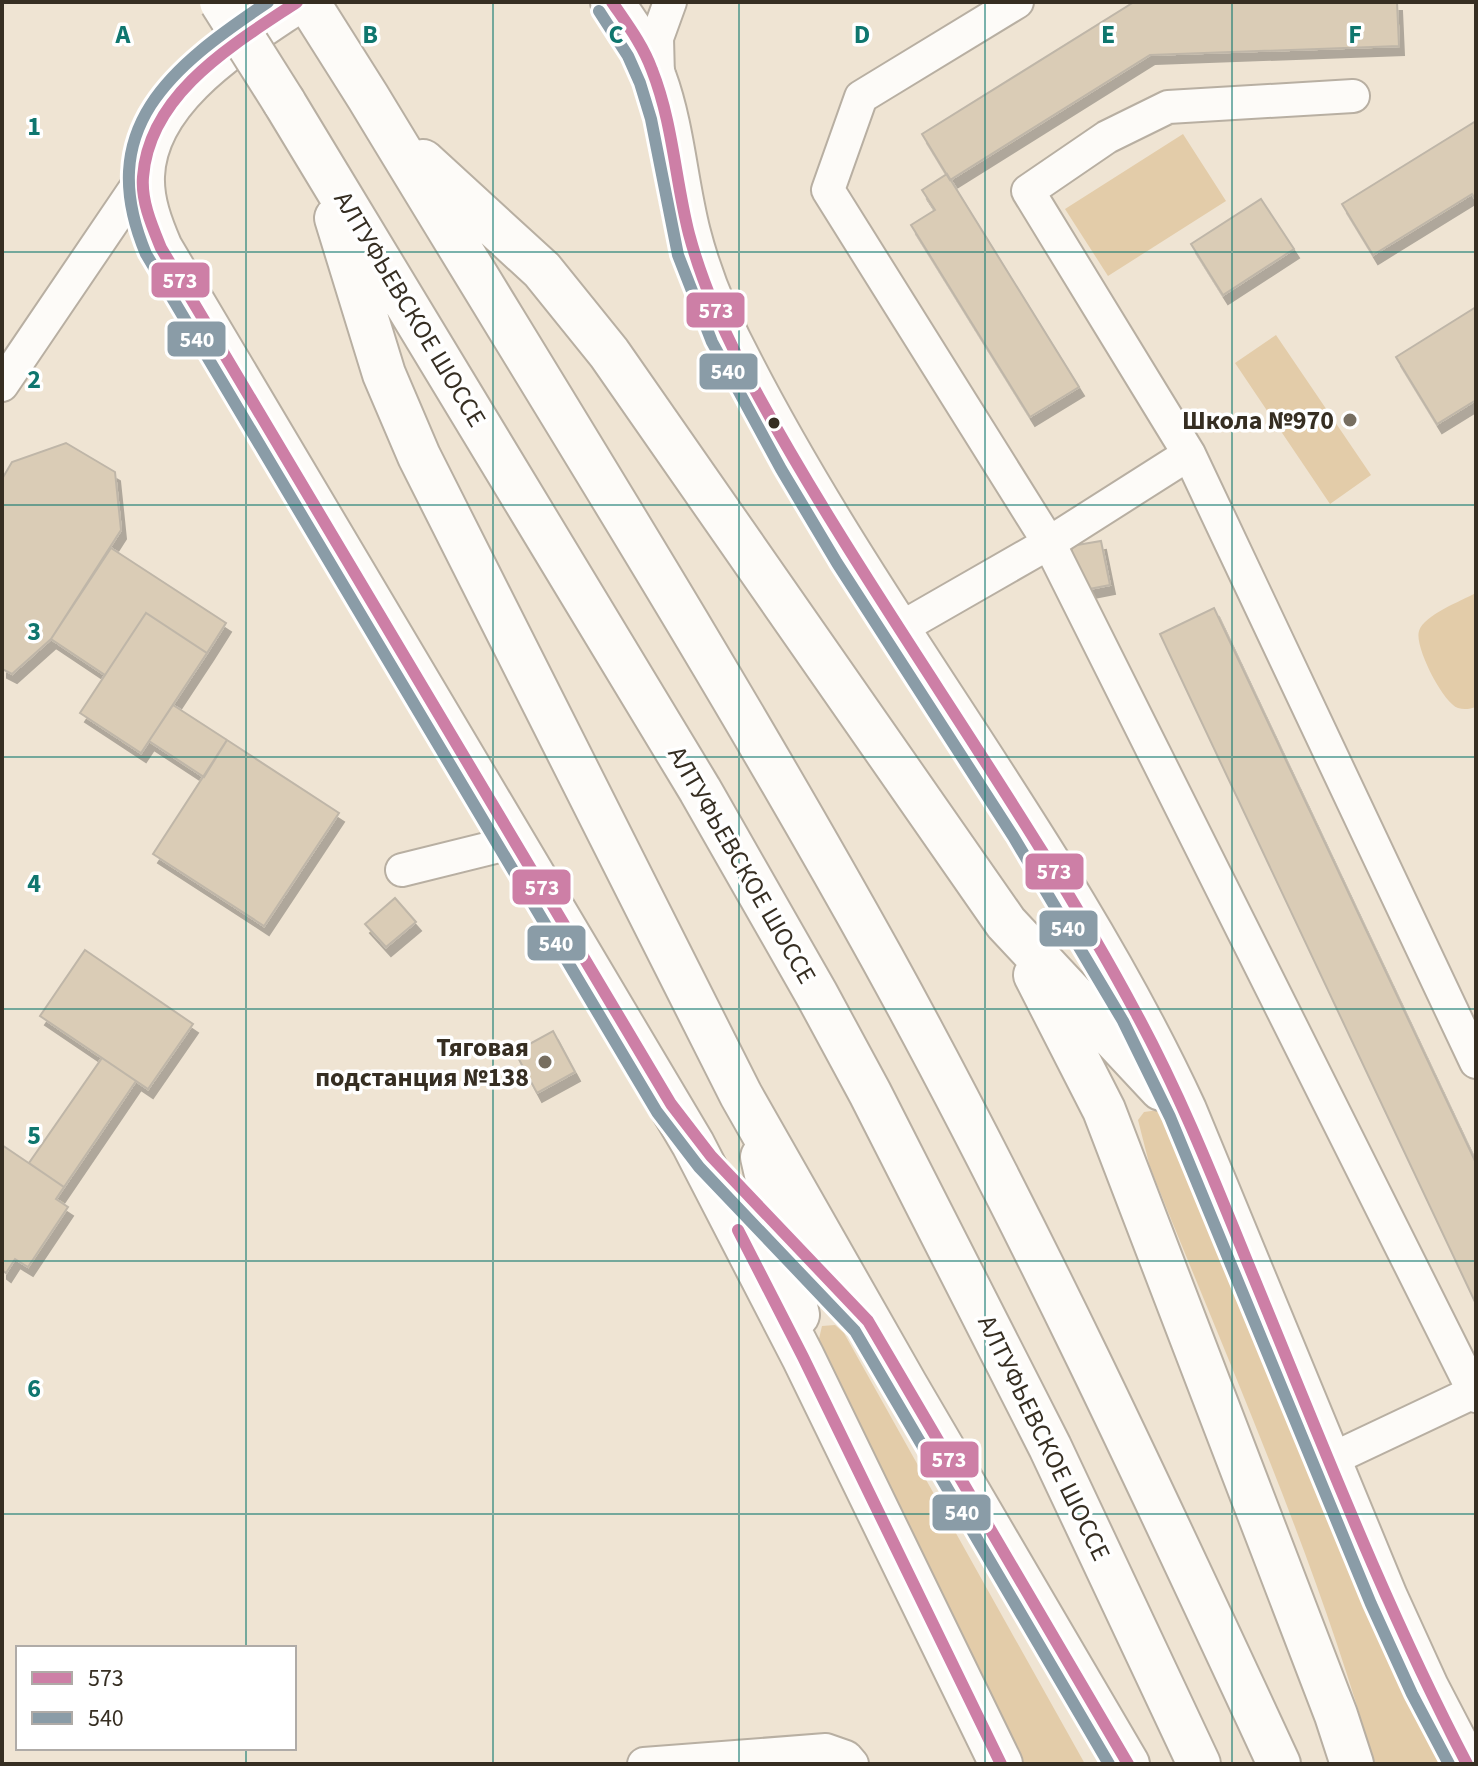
<svg xmlns="http://www.w3.org/2000/svg" width="1478" height="1766" viewBox="0 0 1478 1766" font-family="'Source Sans 3',sans-serif">
  <style>
    .green { fill: #e3cca9 }
    .building { fill: #daccb6; stroke: #bfb6a8; stroke-width: 2; filter: url(#shadow) }
    .lines { fill: none; stroke-linecap: round; stroke-linejoin: round }
    .minor-casing { stroke: #b8afa2; stroke-width: 36 }
    .major-casing { stroke: #b8afa2; stroke-width: 46 }
    .minor { stroke: #fdfbf8; stroke-width: 32 }
    .major { stroke: #fdfbf8; stroke-width: 42 }
    .major-bridge-casing { stroke: #b8afa2; stroke-width: 46; stroke-linecap: butt }
    .major-bridge { stroke: #fdfbf8; stroke-width: 42 }
    .bus-1-casing { stroke: #fff; stroke-width: 18 }
    .bus-2-casing { stroke: #fff; stroke-width: 18 }
    .bus-1 { stroke: #cd7fa6; stroke-width: 12 }
    .bus-2 { stroke: #8a9ca7; stroke-width: 12 }
    .grid { fill: none; stroke: #0f766e; stroke-width: 2; stroke-opacity: 0.55 }
    .poi-dot { fill: #776e60; stroke: #fff; stroke-width: 3 }
    .bus-dot { fill: #362e22; stroke: #fff; stroke-width: 3 }
    .labels { text-anchor: middle; dominant-baseline: central; stroke-width: 7; stroke-linejoin: round; paint-order: stroke }
    .street-label { font-size: 26px; fill: #362e22; stroke: #fff }
    .poi-label { font-size: 26px; font-weight: bold; fill: #362e22; stroke: #fff; text-anchor: end }
    .grid-label { font-size: 26px; text-anchor: middle; font-weight: bold; fill: #0f766e; stroke: #fff; stroke-width: 7; stroke-linejoin: round; paint-order: stroke }
    .line-badge { stroke: #fff; stroke-width: 3 }
    .badge-label { font-size: 22px; text-anchor: middle; font-weight: bold; fill: #fff }
  </style>
  <defs>
    <filter id="shadow"><feDropShadow dx="5" dy="9" stdDeviation="0" flood-color="#0004"/></filter>
  </defs>
  <rect width="100%" height="100%" fill="#efe4d3"/>
  <!-- green -->
  <path class="green" d="M 1183,134 L 1226,201 L 1108,276 L 1065,209 Z
    M 1276,335 L 1371,475 L 1330,504 L 1235,363 Z
    M 1476,593 L 1476,707 C 1470,709 1464,710 1458,708 C 1443,703 1414,646 1419,631 C 1424,615 1461,601 1476,593 Z
    M 1159,1110 L 1182,1144 L 1447,1764 L 1374,1764 C 1318,1562 1228,1362 1150,1167 L 1138,1120 L 1144,1112 Z
    M 835,1325 L 844,1333 L 1085,1764 L 1021,1764 L 818,1343 L 822,1326 Z"/>
  <!-- building -->
  <path class="building" d="M 1134,2 L 1397,2 L 1399,46 L 1150,55 L 950,180 L 922,134 Z
    M 1476,121 L 1476,200 L 1472,194 L 1373,255 L 1342,204 Z
    M 1476,121 L 1476,200 L 1472,194 L 1373,255 L 1342,204 Z
    M 947,174 L 1079,387 L 1030,417 L 911,225 L 935,210 L 922,190 Z
    M 1261,199 L 1294,249 L 1223,295 L 1191,244 Z
    M 1476,307 L 1476,400 L 1437,424 L 1396,357 Z
    M 1476,307 L 1476,400 L 1437,424 L 1396,357 Z
    M 66,443 L 115,472 L 121,530 L 51,639 L 12,674 L 2,669 L 2,479 L 12,462 Z
    M 1101,541 L 1110,585 L 1079,591 L 1071,546 Z
    M 111,548 L 226,623 L 207,653 L 146,613 L 105,675 L 51,639 Z
    M 1214,608 L 1476,1163 L 1476,1304 L 1160,634 Z
    M 146,613 L 207,653 L 141,753 L 80,713 Z
    M 173,705 L 227,740 L 204,777 L 149,741 Z
    M 227,740 L 339,813 L 264,926 L 153,854 Z
    M 395,898 L 416,922 L 386,947 L 365,924 Z
    M 85,950 L 193,1024 L 148,1089 L 40,1016 Z
    M 553,1031 L 575,1072 L 537,1093 L 515,1052 Z
    M 102,1058 L 136,1081 L 64,1187 L 29,1163 Z
    M 2,1145 L 64,1187 L 56,1199 L 68,1207 L 28,1267 L 15,1259 L 6,1273 L 2,1270 Z"/>
  <g class="lines">
    <defs>
      <path id="minor" d="M 1017,2 L 861,97 L 828,190 L 1049,543 L 1476,1396
        M 658,77 L 657,38 L 670,2
        M 1353,96 L 1168,107 L 1107,137 L 1028,191 L 1189,454 L 1476,1062
        M 2,385 L 143,177
        M 899,629 L 1049,543 L 1189,454
        M 402,870 L 515,842
        M 1330,1460 L 1476,1391
        M 644,1764 L 826,1750 L 846,1757 L 852,1764"/>
      <path id="major" d="M 297,2 C 238,42 146,96 143,176 C 142,201 151,225 161,248 L 693,1144 L 803,1357 L 1001,1764
        M 308,2 L 368,97 C 541,383 720,666 882,958 C 1027,1221 1153,1492 1279,1764
        M 612,2 C 629,26 646,50 655,78 C 673,127 676,182 689,233 C 701,280 720,324 743,367 C 875,623 1064,848 1185,1110 L 1386,1597 L 1427,1687 L 1467,1764
        M 284,102 L 700,790 L 817,995 L 870,1093 L 1050,1447 L 1199,1764
        M 423,161 L 542,270 L 609,353 L 1006,923 L 1161,1089
        M 336,218 L 384,374 L 419,456 L 741,1095 L 906,1385 L 1128,1764
        M 1035,975 L 1104,1110 L 1336,1715 L 1352,1764
        M 762,1157 L 798,1315"/>
    </defs>
    <!-- minor casing -->
    <use href="#minor" class="minor-casing"/>
    <!-- major casing -->
    <use href="#major" class="major-casing"/>
    <!-- minor -->
    <use href="#minor" class="minor"/>
    <!-- major -->
    <use href="#major" class="major"/>
    <defs>
      <path id="major-bridge" d="M 221,2 L 284,102"/>
    </defs>
    <!-- major-bridge casing -->
    <use href="#major-bridge" class="major-bridge-casing"/>
    <!-- major-bridge -->
    <use href="#major-bridge" class="major-bridge"/>
    <defs>
      <path id="bus-1" d="M 297,2 C 234,44 149,93 143,177 C 141,201 152,226 161,248 L 671,1104 L 711,1156 L 868,1321 L 1128,1764
        M 612,2 C 627,24 643,45 652,70 C 673,123 675,179 689,234 C 701,279 719,321 740,362 C 859,587 1016,789 1136,1013 C 1180,1094 1214,1180 1249,1266 C 1318,1433 1383,1603 1467,1764
        M 738,1230 L 803,1357 L 1001,1764"/>
      <path id="bus-2" d="M 268,2 C 171,67 93,128 146,254 L 657,1112 L 699,1167 L 855,1331 L 1109,1764
        M 599,11 L 628,56 L 640,83 L 651,119 L 678,255 L 712,342 L 781,469 L 837,563 L 1013,836 L 1123,1021 L 1170,1117 L 1371,1604 L 1412,1694 L 1449,1764"/>
    </defs>
    <!-- bus-1 casing -->
    <use href="#bus-1" class="bus-1-casing"/>
    <!-- bus-2 casing -->
    <use href="#bus-2" class="bus-2-casing"/>
    <!-- bus-1 -->
    <use href="#bus-1" class="bus-1"/>
    <!-- bus-2 -->
    <use href="#bus-2" class="bus-2"/>
  </g>
  <!-- grid -->
  <path class="grid" d="M 246,2 L 246,1648M 493,2 L 493,1764M 739,2 L 739,1764M 985,2 L 985,1764M 1232,2 L 1232,1764M 2,252 L 1476,252M 2,505 L 1476,505M 2,757 L 1476,757M 2,1009 L 1476,1009M 2,1261 L 1476,1261M 2,1514 L 1476,1514M 246,1748 L 246,1764"/>
  <!-- markers -->
  <g class="poi-dot">
    <circle cx="1350" cy="420" r="8"/>
    <circle cx="545" cy="1062" r="8"/>
  </g>
  <circle class="bus-dot" cx="774" cy="423" r="7"/>
  <g class="labels">
    <!-- street labels -->
    <g class="street-label">
      <text transform="translate(410 309) rotate(59)">АЛТУФЬЕВСКОЕ ШОССЕ</text>
      <text transform="translate(742 865) rotate(60)">АЛТУФЬЕВСКОЕ ШОССЕ</text>
      <text transform="translate(1044 1438) rotate(64)">АЛТУФЬЕВСКОЕ ШОССЕ</text>
    </g>
    <!-- poi labels -->
    <g class="poi-label">
      <text x="1334" y="420">Школа №970</text>
      <text x="529" y="1047">Тяговая<tspan x="529" dy="30">подстанция №138</tspan></text>
    </g>
  </g>
  <g class="grid-label">
    <text x="123" y="43">A</text>
    <text x="370" y="43">B</text>
    <text x="616" y="43">C</text>
    <text x="862" y="43">D</text>
    <text x="1108" y="43">E</text>
    <text x="1355" y="43">F</text>
    <text x="34" y="135">1</text>
    <text x="34" y="388">2</text>
    <text x="34" y="640">3</text>
    <text x="34" y="892">4</text>
    <text x="34" y="1144">5</text>
    <text x="34" y="1397">6</text>
  </g>
  <g class="line-badge">
    <rect x="150" y="261" width="61" height="38" rx="8" fill="#cd7fa6"/>
    <rect x="685" y="291" width="61" height="38" rx="8" fill="#cd7fa6"/>
    <rect x="166" y="320" width="61" height="38" rx="8" fill="#8a9ca7"/>
    <rect x="698" y="352" width="61" height="39" rx="8" fill="#8a9ca7"/>
    <rect x="1024" y="852" width="61" height="39" rx="8" fill="#cd7fa6"/>
    <rect x="511" y="868" width="61" height="38" rx="8" fill="#cd7fa6"/>
    <rect x="1038" y="909" width="61" height="39" rx="8" fill="#8a9ca7"/>
    <rect x="526" y="924" width="61" height="38" rx="8" fill="#8a9ca7"/>
    <rect x="919" y="1440" width="61" height="39" rx="8" fill="#cd7fa6"/>
    <rect x="931" y="1493" width="61" height="39" rx="8" fill="#8a9ca7"/>
  </g>
  <g class="badge-label">
    <text x="180" y="288">573</text>
    <text x="716" y="318">573</text>
    <text x="197" y="347">540</text>
    <text x="728" y="379">540</text>
    <text x="1054" y="879">573</text>
    <text x="542" y="895">573</text>
    <text x="1068" y="936">540</text>
    <text x="556" y="951">540</text>
    <text x="949" y="1467">573</text>
    <text x="962" y="1520">540</text>
  </g>
  <!-- border -->
  <rect width="1478" height="1766" fill="none" stroke="#362e22" stroke-width="8"/>
  <!-- legend -->
  <rect x="16" y="1646" width="280" height="104" fill="#ffffff" stroke="#afaba7" stroke-width="2"/>
  <rect x="32" y="1672" width="40" height="12" fill="#cd7fa6" stroke="#afaba7" stroke-width="2"/>
  <text x="88" y="1686" font-size="24" fill="#362e22">573</text>
  <rect x="32" y="1712" width="40" height="12" fill="#8a9ca7" stroke="#afaba7" stroke-width="2"/>
  <text x="88" y="1726" font-size="24" fill="#362e22">540</text>
</svg>
